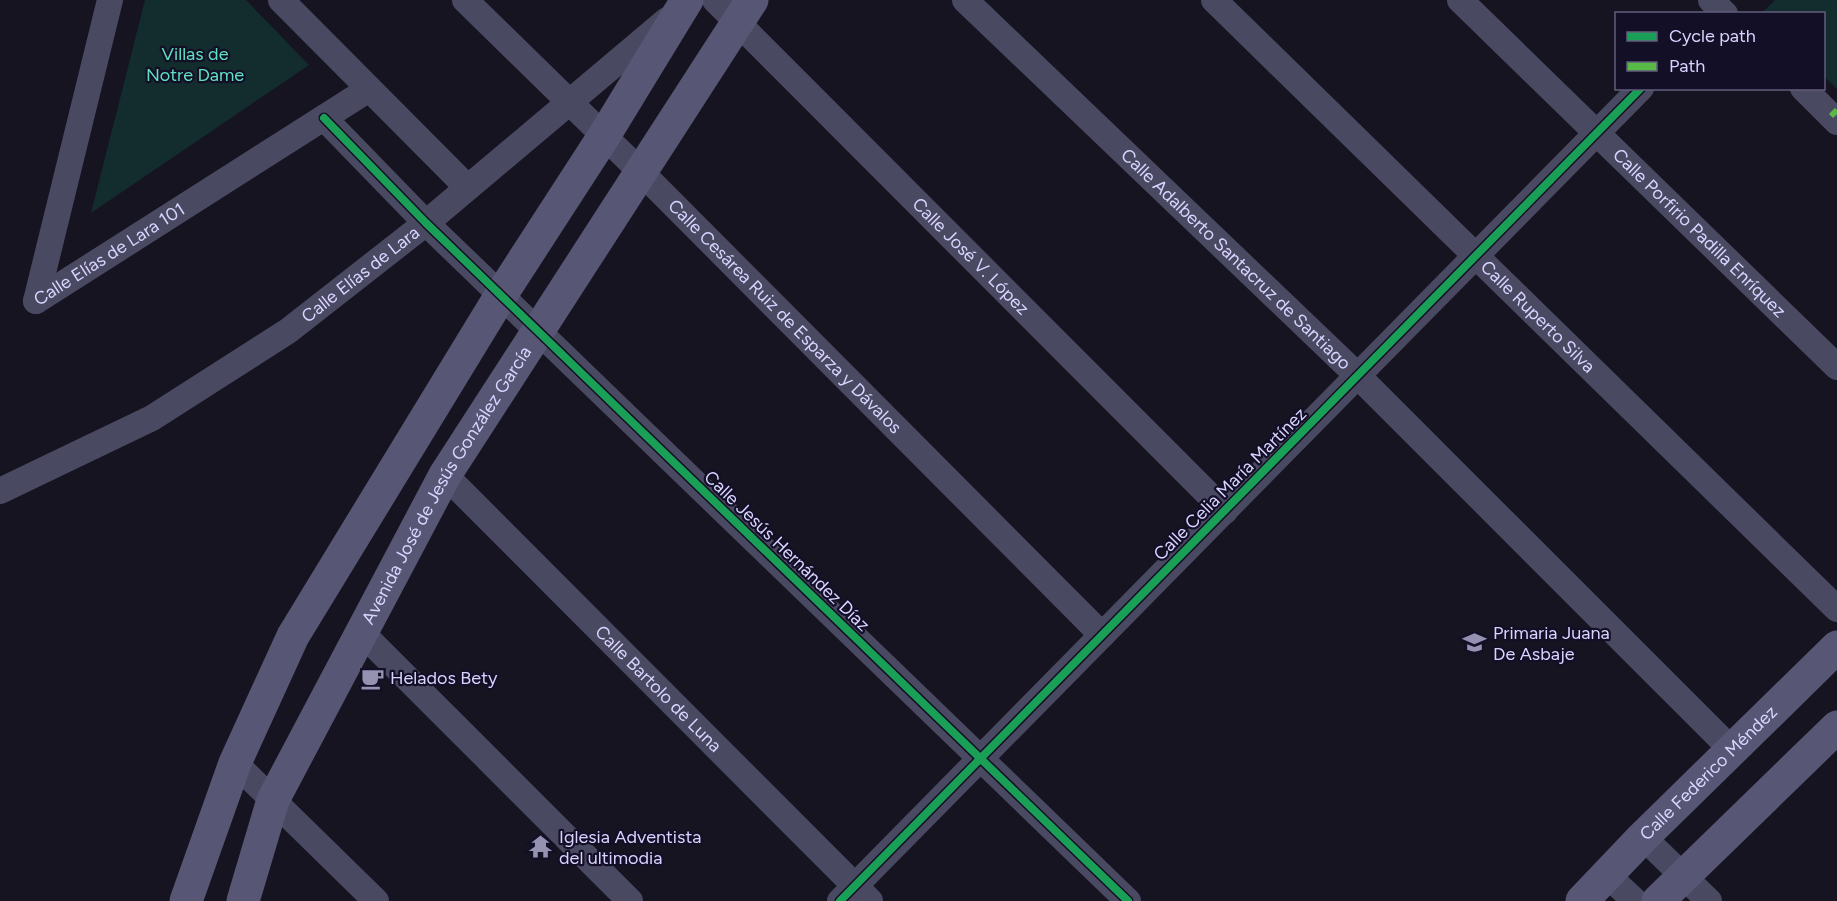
<svg xmlns="http://www.w3.org/2000/svg" width="1837" height="901" viewBox="0 0 1837 901" font-family="Figtree,sans-serif">
  <style>
    .green { fill: #132c2d }
    .lines { fill: none; stroke-linecap: round; stroke-linejoin: round }
    .street { stroke: #4a4962; stroke-width: 26 }
    .secondary { stroke: #575674; stroke-width: 33 }
    .quiet { stroke: #58b947; stroke-width: 6; stroke-dasharray: 12 6; stroke-linecap: butt }
    .cycleway-casing { stroke: #130f26; stroke-width: 11 }
    .cycleway { stroke: #1a9f57; stroke-width: 8 }
    .labels { text-anchor: middle; dominant-baseline: central; stroke-width: 4.5; stroke-linejoin: round; paint-order: stroke }
    .park-label { font-size: 18px; fill: #5fe0c0; stroke: #130f26 }
    .street-label { font-size: 18px; fill: #d9d4ff; stroke: #130f26 }
    .poi-label { font-size: 18px; fill: #d9d4ff; stroke: #130f26; text-anchor: start }
  </style>
  <rect width="100%" height="100%" fill="#161421"/>
  <!-- green -->
  <path class="green" d="M 145,0 L 246,0 L 309,65 L 91,213 Z
    M 1775,0 L 1837,0 L 1837,89 L 1824,76 L 1824,14 L 1762,13 Z"/>
  <g class="lines">
    <!-- street -->
    <g class="street">
      <path d="M 281,0 L 467,187"/>
      <path id="s1" d="M 465,0 L 641,172 L 1102,635"/>
      <path id="s2" d="M 715,0 L 1225,511"/>
      <path id="s3" d="M 965,0 L 1358,376 L 1733,751"/>
      <path id="s4" d="M 1214,0 L 1837,609"/>
      <path id="s5" d="M 1460,0 L 1837,367"/>
      <path d="M 1711,0 L 1725,14"/>
      <path d="M 1803,88 L 1837,122"/>
      <path d="M 324,118 L 426,223 L 1128,901"/>
      <path id="s6" d="M 36,301 L 369,89"/>
      <path d="M 36,301 L 110,0"/>
      <path id="s7" d="M 445,475 L 870,901"/>
      <path id="s8" d="M 0,491 L 152,418 L 288,331 L 426,223 L 667,20"/>
      <path d="M 361,632 L 630,901"/>
      <path d="M 235,763 L 376,901"/>
      <path d="M 1643,837 L 1709,901"/>
      <path d="M 1607,875 L 1635,901"/>
      <path d="M 840,901 L 1641,88"/>
    </g>
    <!-- secondary -->
    <g class="secondary">
      <path d="M 186,901 L 235,763 L 293,636 L 501,295 L 604,136 L 687,0"/>
      <path id="s9" d="M 243,901 L 273,800 L 445,475 L 752,0"/>
      <path id="s10" d="M 1582,901 L 1643,837 L 1837,647"/>
      <path d="M 1658,901 L 1837,727"/>
    </g>
    <!-- quiet -->
    <path class="quiet" d="M 1831,116 L 1837,110"/>
    <defs>
      <path id="cycleway" d="M 324,118 L 426,223 L 1128,901
        M 840,901 L 1641,88"/>
    </defs>
    <!-- cycleway casing -->
    <use href="#cycleway" class="cycleway-casing"/>
    <!-- cycleway -->
    <use href="#cycleway" class="cycleway"/>
  </g>
  <!-- icons -->
  <defs>
    <symbol id="school-bare" viewBox="-9 -9 18 18"><path d="M0-5L7-2L0 1L-7-2ZM-4 1L0 2.5L4 1V4Q0 6-4 4Z" fill="#9591b1" stroke="#130f26" stroke-width="2.5" paint-order="stroke"/></symbol>
    <symbol id="cafe-bare" viewBox="-9 -9 18 18"><path d="M-5.5-4.5H6V0H3Q3 3.5 0 3.5H-2.5Q-5.5 3.5-5.5 0ZM3-3.2v2h1.7v-2ZM-6 4.5H4V6H-6Z" fill="#9591b1" stroke="#130f26" stroke-width="2.5" paint-order="stroke"/></symbol>
    <symbol id="temple-bare" viewBox="-9 -9 18 18"><path d="M0-6L5-2H3V0L6.5 2.5H4V6H1.5V3h-3V6H-4V2.5H-6.5L-3 0V-2H-5Z" fill="#9591b1" stroke="#130f26" stroke-width="2.5" paint-order="stroke"/></symbol>
  </defs>
  <g fill-rule="evenodd">
    <use href="#school-bare" x="1458" y="626" width="33" height="33"/>
    <use href="#cafe-bare" x="356" y="662" width="33" height="33"/>
    <use href="#temple-bare" x="524" y="830" width="33" height="33"/>
  </g>
  <g class="labels">
    <!-- park labels -->
    <g class="park-label">
      <text x="195" y="54">Villas de<tspan x="195" dy="21">Notre Dame</tspan></text>
    </g>
    <!-- street labels -->
    <g class="street-label">
      <text stroke="none"><textPath href="#s5" startOffset="334">Calle Porfirio Padilla Enríquez</textPath></text>
      <text stroke="none"><textPath href="#s6" startOffset="87">Calle Elías de Lara 101</textPath></text>
      <text stroke="none"><textPath href="#s2" startOffset="362">Calle José V. López</textPath></text>
      <text stroke="none"><textPath href="#s3" startOffset="375">Calle Adalberto Santacruz de Santiago</textPath></text>
      <text stroke="none"><textPath href="#s8" startOffset="422">Calle Elías de Lara</textPath></text>
      <text stroke="none"><textPath href="#s1" startOffset="450">Calle Cesárea Ruiz de Esparza y Dávalos</textPath></text>
      <text stroke="none"><textPath href="#s4" startOffset="453">Calle Ruperto Silva</textPath></text>
      <text transform="translate(1230 484) rotate(-45)">Calle Celia María Martínez</text>
      <text stroke="none"><textPath href="#s9" startOffset="465">Avenida José de Jesús González García</textPath></text>
      <text transform="translate(787 551) rotate(44)">Calle Jesús Hernández Díaz</text>
      <text stroke="none"><textPath href="#s7" startOffset="302">Calle Bartolo de Luna</textPath></text>
      <text stroke="none"><textPath href="#s10" startOffset="180">Calle Federico Méndez</textPath></text>
    </g>
    <!-- poi labels -->
    <g class="poi-label">
      <text x="1493" y="633">Primaria Juana<tspan x="1493" dy="21">De Asbaje</tspan></text>
      <text x="390" y="678">Helados Bety</text>
      <text x="559" y="837">Iglesia Adventista<tspan x="559" dy="21">del ultimodia</tspan></text>
    </g>
  </g>
  <!-- legend -->
  <rect x="1615" y="12" width="210" height="78" fill="#130f26" stroke="#625e7d" stroke-width="1.5"/>
  <rect x="1627" y="32" width="30" height="9" fill="#1a9f57" stroke="#625e7d" stroke-width="1.5"/>
  <text x="1669" y="42" font-size="18" fill="#d9d4ff">Cycle path</text>
  <rect x="1627" y="62" width="30" height="9" fill="#58b947" stroke="#625e7d" stroke-width="1.5"/>
  <text x="1669" y="72" font-size="18" fill="#d9d4ff">Path</text>
</svg>
